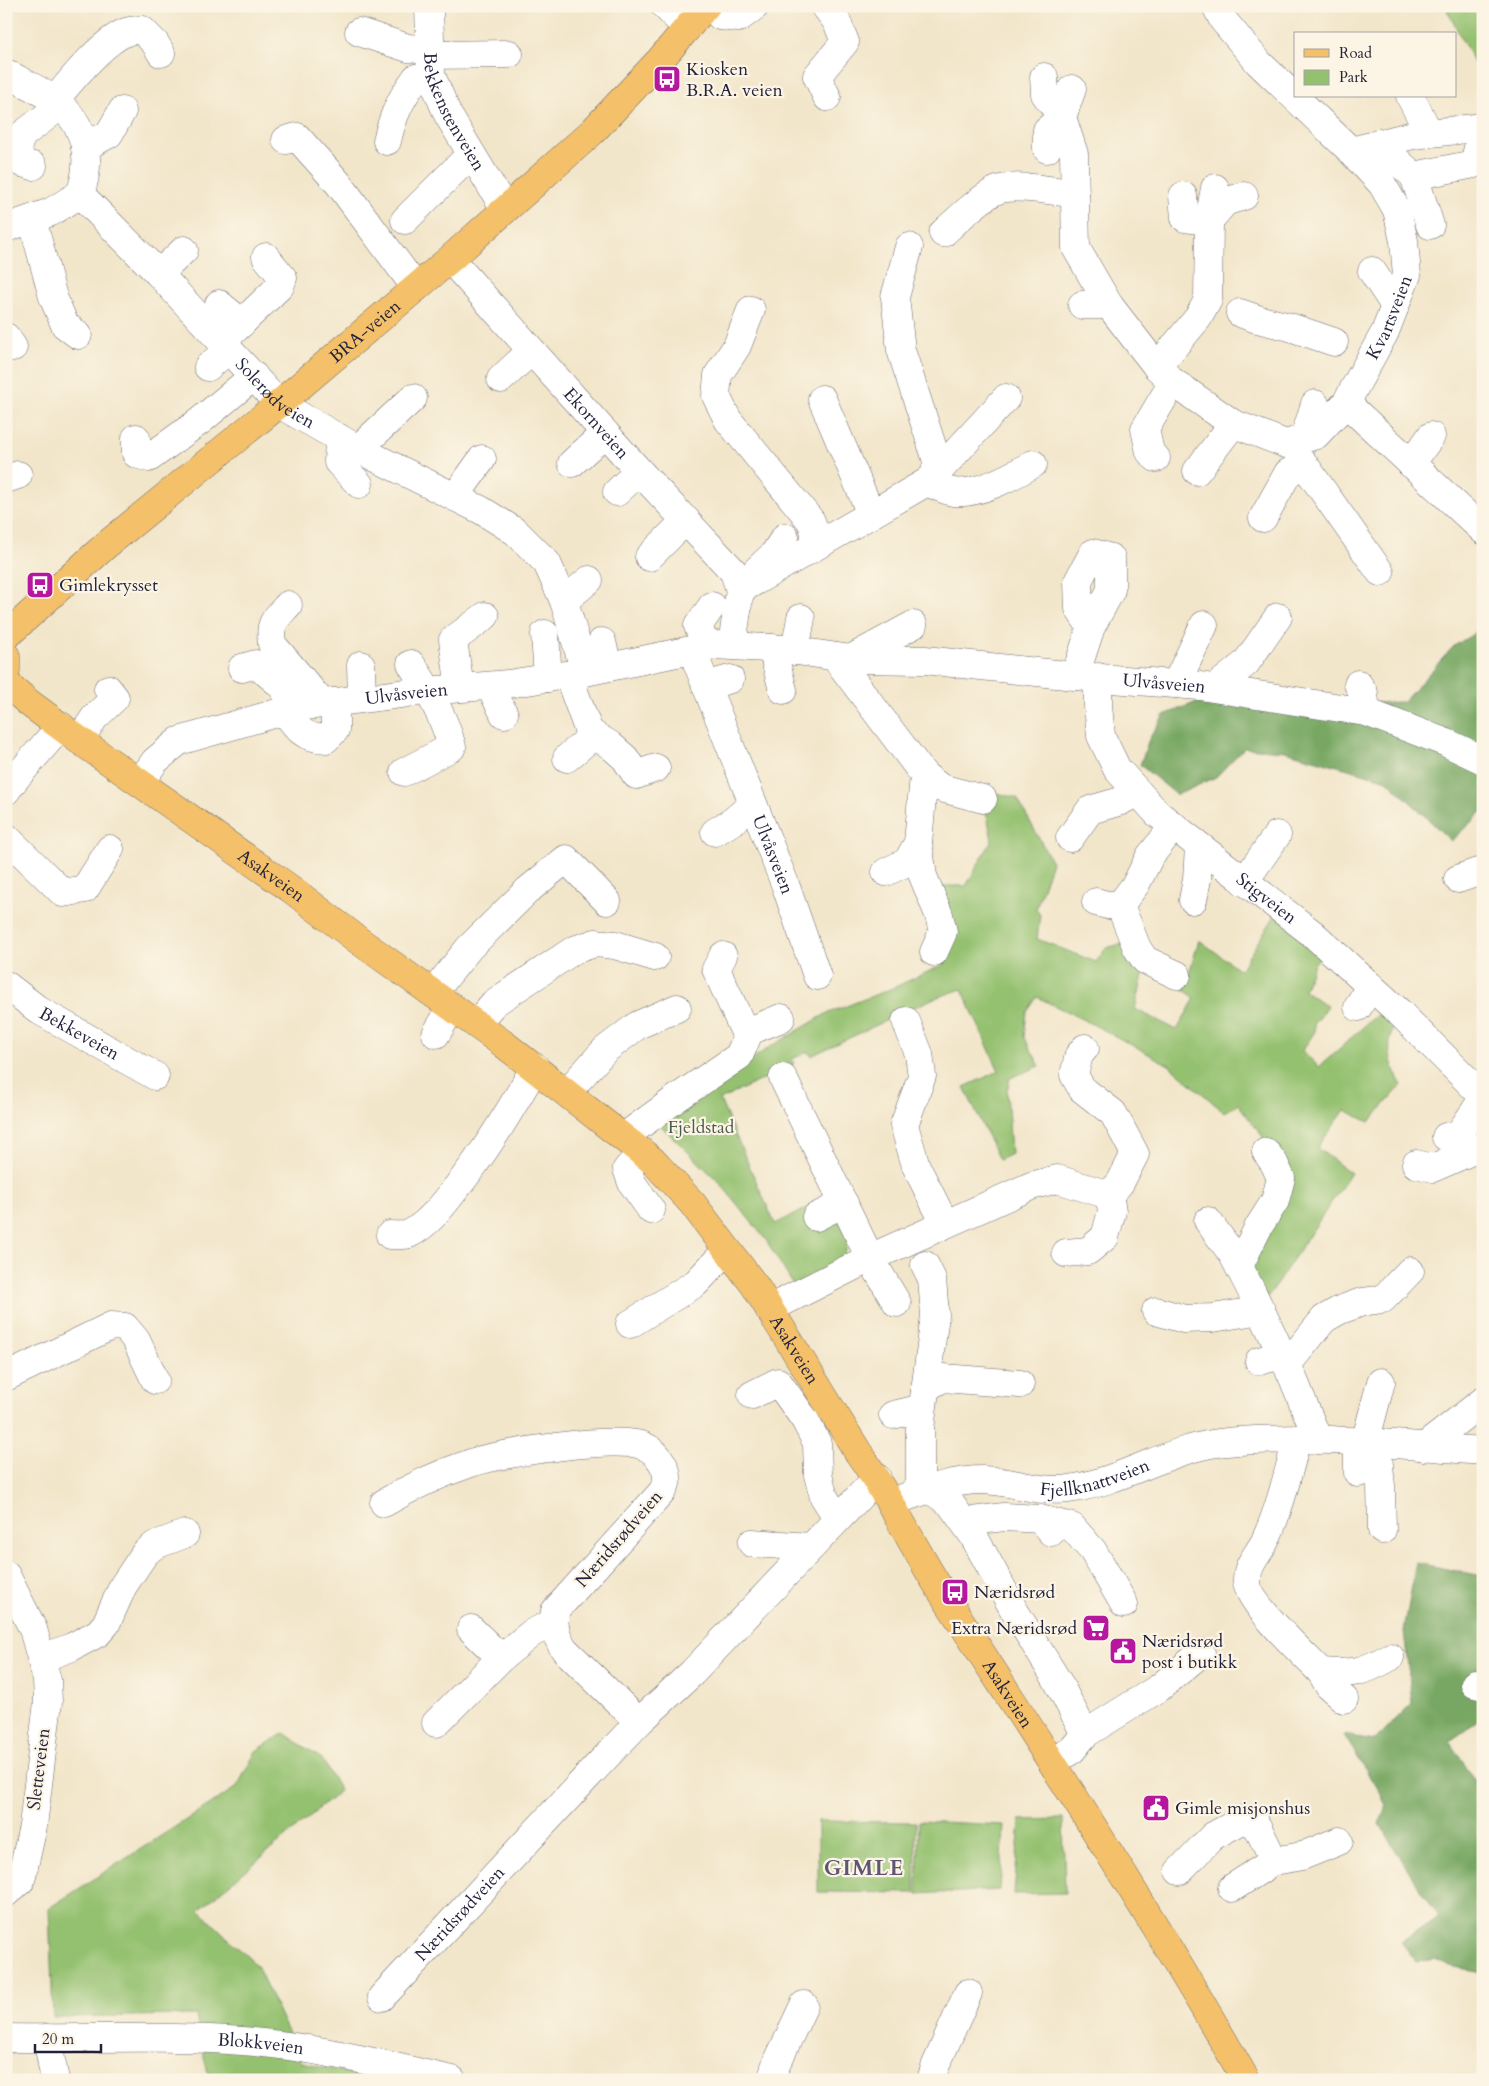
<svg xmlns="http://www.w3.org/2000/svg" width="1489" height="2086" viewBox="0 0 1489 2086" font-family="Cardo,serif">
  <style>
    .green { fill: #94c170; stroke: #5b7256 }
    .forest { fill: #77a762; stroke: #4c644e }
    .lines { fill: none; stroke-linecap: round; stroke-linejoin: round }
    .minor-casing { stroke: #6b676d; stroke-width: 29 }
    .major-casing { stroke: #6b676d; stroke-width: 29 }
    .minor { stroke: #fff; stroke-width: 28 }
    .major { stroke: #f4c16a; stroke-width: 28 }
    .labels { text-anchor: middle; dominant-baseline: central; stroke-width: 4.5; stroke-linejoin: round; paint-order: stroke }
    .poi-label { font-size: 18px; fill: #22223b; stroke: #fcf5e5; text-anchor: start }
    .street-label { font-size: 18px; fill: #22223b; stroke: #fcf5e5 }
    .park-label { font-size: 18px; fill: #4a5a4e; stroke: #fcf5e5 }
    .district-label { font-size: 22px; font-weight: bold; letter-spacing: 1px; fill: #5f5473; stroke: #fcf5e5 }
  </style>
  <rect width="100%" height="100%" fill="#fcf5e5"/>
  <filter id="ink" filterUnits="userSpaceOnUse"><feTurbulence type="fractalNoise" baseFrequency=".02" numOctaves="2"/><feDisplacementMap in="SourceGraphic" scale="10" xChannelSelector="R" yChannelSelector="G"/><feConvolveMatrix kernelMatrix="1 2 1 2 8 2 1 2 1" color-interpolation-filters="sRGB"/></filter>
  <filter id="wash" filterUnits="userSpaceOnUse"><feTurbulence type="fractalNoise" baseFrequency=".0096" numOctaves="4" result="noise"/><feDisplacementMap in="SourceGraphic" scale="20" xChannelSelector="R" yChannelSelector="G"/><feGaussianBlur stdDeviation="1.12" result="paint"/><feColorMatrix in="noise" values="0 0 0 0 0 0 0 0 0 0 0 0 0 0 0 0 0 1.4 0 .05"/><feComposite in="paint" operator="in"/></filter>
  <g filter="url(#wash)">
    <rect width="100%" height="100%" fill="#f2e6ca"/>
    <!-- green -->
    <path class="green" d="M 1445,6 L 1483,6 L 1483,81 Z
      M 997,793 L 1017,798 L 1052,862 L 1036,908 L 1040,915 L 1037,939 L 1096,962 L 1106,948 L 1125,943 L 1144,972 L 1135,1009 L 1177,1030 L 1195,998 L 1184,990 L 1199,940 L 1240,970 L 1276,914 L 1324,952 L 1314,964 L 1304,990 L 1328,1007 L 1314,1023 L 1314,1033 L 1302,1051 L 1319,1067 L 1384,1008 L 1396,1020 C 1385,1042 1389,1065 1402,1085 L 1369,1122 L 1345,1110 L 1317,1148 L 1351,1173 L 1266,1300 L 1250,1268 L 1270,1228 L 1269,1145 L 1238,1104 L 1224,1112 L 1169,1065 L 1100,1028 L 1037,997 L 1027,1012 L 1024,1037 L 1040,1066 L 1010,1078 L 1007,1091 L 1011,1154 L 999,1160 L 964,1087 L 999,1071 L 962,989 L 932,999 L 811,1056 L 808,1052 L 792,1059 L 794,1064 L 720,1100 L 775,1224 L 808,1208 L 838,1216 L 849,1239 L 845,1254 L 831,1267 L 794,1286 L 766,1240 L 719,1182 L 657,1122 L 770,1047 L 826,1014 L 895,987 L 947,963 L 932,964 L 942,886 L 966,886 L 992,840 L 985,806 Z
      M 284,1733 L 322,1759 L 340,1791 L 199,1910 L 257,1966 L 302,2062 L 380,2080 L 210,2080 L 203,2054 L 196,2015 L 53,2017 L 49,1908 L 237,1787 L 256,1751 Z
      M 1063,1819 L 1065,1893 L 1014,1894 L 1020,1820 Z
      M 818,1821 L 916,1822 L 915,1893 L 818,1892 Z
      M 919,1821 L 1004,1825 L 1000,1890 L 917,1894 Z"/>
    <!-- forest -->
    <path class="forest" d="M 1483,628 L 1483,811 L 1451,841 L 1387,780 L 1285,751 L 1244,748 L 1216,777 L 1177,795 L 1140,765 L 1149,739 L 1164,715 L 1197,702 L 1233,706 L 1403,702 L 1454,646 Z
      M 1416,1563 L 1483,1576 L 1483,1718 L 1450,1741 L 1483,1793 L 1483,1973 L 1455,1968 L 1435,1959 L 1417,1962 L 1401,1942 L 1438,1917 L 1379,1824 L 1387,1805 L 1344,1735 L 1375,1740 L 1412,1703 L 1404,1631 Z"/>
  </g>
  <g filter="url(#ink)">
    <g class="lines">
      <defs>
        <g id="minor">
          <path id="s1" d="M 429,6 L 431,75 L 448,115 L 505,209"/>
          <path d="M 665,6 L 687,28"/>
          <path d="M 825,6 L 837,22 L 845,42 L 817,76 L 827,97"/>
          <path d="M 720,16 L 739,18 L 755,6"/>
          <path d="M 359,32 L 408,48 L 429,50"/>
          <path d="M 430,55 L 509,54"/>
          <path id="s2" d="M 6,73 C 22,82 40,90 54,100 C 86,124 93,158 80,194 L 159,274 L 279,404 L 358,449 L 481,510 L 516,532 L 547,563 L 564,601 L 585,672"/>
          <path id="s3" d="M 1044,77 L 1045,94 L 1062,117 L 1074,154 L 1076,248 L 1109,305 L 1157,367 L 1173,382 L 1232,423 L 1286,444 L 1316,435 L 1346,403 L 1385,332 L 1407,275 L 1404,241 L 1397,210 L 1382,184 L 1351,151 L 1259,63 L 1223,20 L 1216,6"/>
          <path d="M 1410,96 L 1429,133"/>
          <path d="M 55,100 C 71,80 102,42 126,32 C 131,30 137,30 142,30 L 155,43 L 161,53"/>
          <path d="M 286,140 L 297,137 L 339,184 L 416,288"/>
          <path d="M 387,141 C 393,115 400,100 416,78 L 431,75"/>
          <path d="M 1377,143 L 1414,176"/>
          <path d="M 85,147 L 109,134 L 122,111"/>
          <path d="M 1047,149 L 1047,130 L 1062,117 L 1072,89"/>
          <path d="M 1351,151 L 1413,135 L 1483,127"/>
          <path d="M 33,166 L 22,163 L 17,147 L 22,135 L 60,106"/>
          <path d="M 1183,196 L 1185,218 L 1209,221 L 1225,202 L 1244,196"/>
          <path d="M 32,219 L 53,297 L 65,325 L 78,335"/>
          <path d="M 405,220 L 471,154"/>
          <path d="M 1430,225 L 1414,176 L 1474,164 L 1483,127"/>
          <path d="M 6,228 L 51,212 L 80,194"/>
          <path d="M 943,233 C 955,222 986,192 1001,189 C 1020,184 1055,191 1075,194"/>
          <path id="s4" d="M 450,259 L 639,471 L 734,572 L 740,590 L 732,645"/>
          <path d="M 1372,271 L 1395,306"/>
          <path d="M 159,274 L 184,250"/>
          <path d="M 219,304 L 242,323"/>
          <path d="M 1082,305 L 1109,305"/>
          <path d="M 751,310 L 737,346 L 718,375 L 716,396 L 728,420 L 811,521 L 815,532 L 815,545"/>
          <path d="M 1240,313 L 1257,319 L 1290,327 L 1334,342"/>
          <path d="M 6,337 L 13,347"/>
          <path d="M 222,342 L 280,286 L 283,278 L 266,257"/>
          <path d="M 208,367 L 229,349"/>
          <path d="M 1157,367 L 1198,318 L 1208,300 L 1209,221 L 1215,188"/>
          <path d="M 501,379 L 531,351"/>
          <path d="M 822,399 L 871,514"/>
          <path d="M 1346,403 L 1483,530"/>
          <path d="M 136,438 L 136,454 L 149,458 L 200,421 L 254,376"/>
          <path d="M 339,438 L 338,462 L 359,484"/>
          <path d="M 1304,439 L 1315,404"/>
          <path d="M 358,449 L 413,398"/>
          <path d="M 1156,458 L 1150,452 L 1145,429 L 1173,382"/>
          <path d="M 572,463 L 605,433"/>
          <path d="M 1411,464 L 1431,436"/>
          <path d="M 1197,471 L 1233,424"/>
          <path d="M 935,475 L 1006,398"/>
          <path d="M 6,479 L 18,475"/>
          <path d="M 927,482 C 934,485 942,489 949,491 C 974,498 1012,476 1033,464"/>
          <path d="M 617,492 L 639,471"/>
          <path d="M 455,497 L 482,459"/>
          <path d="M 1263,518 L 1288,473 L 1304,464 L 1380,572"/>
          <path d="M 649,557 L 686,520"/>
          <path d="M 757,570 L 774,554 L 785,537"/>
          <path d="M 740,590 L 927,482 L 935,475 L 937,461 L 901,350 L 895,297 L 909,247"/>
          <path d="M 564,601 L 589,580"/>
          <path d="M 288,605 C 274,620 269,623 272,644 L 323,704"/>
          <path d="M 545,634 L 548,678"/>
          <path d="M 602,642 L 608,667"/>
          <path d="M 706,647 L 698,626 L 712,606"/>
          <path d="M 772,648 L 783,690"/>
          <path id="s5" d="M 692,650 L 785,884 L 817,976"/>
          <path d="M 795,651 L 801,618"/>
          <path d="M 835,657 L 924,775 L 941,788 L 983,799"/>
          <path d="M 854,657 L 913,625"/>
          <path d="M 361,665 L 362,698"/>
          <path d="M 242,668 L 256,664 L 280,684 L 298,707"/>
          <path d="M 568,675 L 589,732 L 610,745 L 625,758 L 636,775 L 656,768"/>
          <path d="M 1075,676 L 1091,627 L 1111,590 L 1111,558 L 1093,553 L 1078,581 L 1079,609 L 1091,627"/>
          <path id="s6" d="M 1098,677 L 1098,706 L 1101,736 L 1117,769 L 1158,814 L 1313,934 L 1399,1012 L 1483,1096"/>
          <path d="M 1176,684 L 1204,625"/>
          <path d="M 1358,684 L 1364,693 L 1366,712"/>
          <path d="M 490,686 L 504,714"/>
          <path d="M 706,686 L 730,679"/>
          <path d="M 460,688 L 453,640 L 485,616"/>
          <path d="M 1215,688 L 1246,663 L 1278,617"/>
          <path d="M 284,710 C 297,729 303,738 326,739 L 335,730 L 335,717 L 332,702"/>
          <path d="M 79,740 L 95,717 L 115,698 L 108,689"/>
          <path d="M 567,758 L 594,735"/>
          <path d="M 404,772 L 452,747 C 444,716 429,690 411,664"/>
          <path id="s7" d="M 140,782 L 155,761 L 179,741 L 298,707 L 416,692 L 508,684 L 585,672 L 715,645 L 784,649 L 851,659 L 925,660 L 1075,676 L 1200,686 L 1366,712 L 1447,743 L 1483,760"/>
          <path d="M 6,791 L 15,779 L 61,726"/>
          <path d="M 715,832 L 733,821 L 753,804"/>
          <path d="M 6,837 L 63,893 L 85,889 L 110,849"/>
          <path d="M 1070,838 L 1090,810 L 1121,801 L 1138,792"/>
          <path d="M 918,843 L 923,876 L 939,915 L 943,932 L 934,952"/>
          <path d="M 886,872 L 907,862 L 918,843 L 924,775"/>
          <path d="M 1458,879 L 1478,872"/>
          <path d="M 1244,882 L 1277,835"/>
          <path d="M 1193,900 L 1197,879 L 1199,847"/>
          <path d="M 1096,902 L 1107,905 L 1120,905 L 1136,884 L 1150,856 L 1174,826"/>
          <path d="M 1120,905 L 1137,948 L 1145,960 L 1177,975"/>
          <path id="s8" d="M 6,985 L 40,1011 L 155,1076"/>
          <path d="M 433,993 L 469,948 L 528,890 L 566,859 L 607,901"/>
          <path d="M 1358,1007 L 1370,986"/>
          <path d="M 906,1021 L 919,1054 L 922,1076 L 904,1125 L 916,1166 L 945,1224"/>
          <path d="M 476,1024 L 494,1003 L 574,950 L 595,943 L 615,945 L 655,957"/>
          <path d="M 745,1033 L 781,1018"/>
          <path d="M 436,1034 L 452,1007"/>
          <path d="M 1085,1048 L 1079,1055 L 1074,1075 L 1082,1089 L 1113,1113 L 1135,1154 L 1120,1183 L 1109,1195"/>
          <path d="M 783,1078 L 870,1258 L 897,1303"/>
          <path d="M 567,1092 L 605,1050 L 638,1025 L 677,1008"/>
          <path d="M 624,1137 L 677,1098 L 739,1056 L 747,1037 L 716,969 L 723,956"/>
          <path d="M 1446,1137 L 1459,1134 L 1483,1099"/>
          <path d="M 642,1152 L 627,1169 L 632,1183 L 651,1210"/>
          <path d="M 1416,1164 L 1433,1168 L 1483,1146"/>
          <path d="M 816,1217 L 844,1203"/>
          <path d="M 1208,1221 L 1233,1255 L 1253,1294 L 1293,1378 L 1318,1440"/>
          <path d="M 390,1235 C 396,1235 404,1236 409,1234 C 427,1225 441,1208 453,1192 C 485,1153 510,1111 535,1067"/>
          <path d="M 1066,1253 L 1088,1251 L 1105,1237 L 1112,1211 L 1109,1195"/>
          <path d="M 1239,1266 L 1259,1226 L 1275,1201 L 1281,1178 L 1274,1163 L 1266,1152"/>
          <path d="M 769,1309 L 870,1258 L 1031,1186 L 1057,1179 L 1109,1195"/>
          <path d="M 1156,1311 L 1184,1319 L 1213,1318 L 1261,1310"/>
          <path d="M 630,1324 L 696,1283 L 727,1250"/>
          <path d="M 1259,1361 L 1282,1355"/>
          <path d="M 1287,1365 L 1324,1319 L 1340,1310 L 1362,1302 L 1383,1299 L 1410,1271"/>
          <path d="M 6,1377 L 111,1326 L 125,1327 L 136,1340 L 155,1380"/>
          <path d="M 925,1388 L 943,1378 L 1020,1384"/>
          <path d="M 752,1395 L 778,1382 L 805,1420 L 817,1443 L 818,1475 L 824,1497 L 838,1519"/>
          <path d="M 893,1415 L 922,1408"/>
          <path d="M 1297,1439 C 1288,1473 1280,1509 1265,1541 C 1258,1555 1246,1565 1247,1582 C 1247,1602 1306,1657 1321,1672"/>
          <path d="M 1358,1443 L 1358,1473"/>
          <path d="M 1365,1443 L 1381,1382"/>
          <path d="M 1377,1444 L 1381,1486 L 1382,1530"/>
          <path d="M 1424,1447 L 1483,1401"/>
          <path d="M 929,1489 L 950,1503 L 973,1535 L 1014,1610 L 1057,1680 L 1085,1734 L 1072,1750 L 1052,1762"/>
          <path d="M 920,1492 L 920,1429 L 935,1315 L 932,1279 L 925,1265"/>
          <path id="s9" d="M 891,1502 C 921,1492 950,1480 983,1480 C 1012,1481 1040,1493 1069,1489 C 1121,1482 1166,1450 1218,1443 C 1305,1433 1395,1445 1483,1451"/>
          <path d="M 384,1503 C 411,1487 441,1473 471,1463 C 500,1453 618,1435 644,1446 C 652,1449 659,1457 663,1464 C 669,1475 668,1482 662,1492 L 555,1611 C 553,1626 556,1636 564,1649 L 639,1722"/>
          <path d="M 1040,1519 L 1072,1527 L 1093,1551 L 1124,1604"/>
          <path d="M 964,1522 L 1004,1517 L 1040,1519 L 1051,1532"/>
          <path d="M 752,1543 L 811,1547"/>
          <path d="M 6,1575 L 33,1629 L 47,1680 L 48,1702 L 33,1826 L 21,1880 L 6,1893"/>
          <path d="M 471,1629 L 501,1658"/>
          <path d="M 42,1658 L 72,1647 L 98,1633 L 106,1624 L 123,1586 L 145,1553 L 155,1545 L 185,1534"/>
          <path d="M 1475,1684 L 1483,1686"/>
          <path d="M 1344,1699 L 1329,1686 L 1321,1672 C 1353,1674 1362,1673 1390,1657"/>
          <path d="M 436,1723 L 501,1658 L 532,1633 L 553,1623"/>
          <path d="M 1085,1734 L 1159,1688 L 1201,1653"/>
          <path d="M 1274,1861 L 1302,1856 L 1339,1841"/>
          <path d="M 1179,1871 L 1213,1836 L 1244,1819 L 1257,1826 L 1274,1861 L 1232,1888"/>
          <path id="s10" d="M 382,1997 L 585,1779 L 639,1722 L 692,1673 L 877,1478"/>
          <path id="s11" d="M 6,2038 C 85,2039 164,2035 242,2041 C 313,2046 382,2064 452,2080"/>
          <path d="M 47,2038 L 55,2080"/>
          <path d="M 772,2080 L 775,2067 L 804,2005"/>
          <path d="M 931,2080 L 935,2067 L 968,1993"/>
        </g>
        <g id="major">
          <path id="s12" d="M 6,636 L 105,546 L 279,404 L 450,259 L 592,132 L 660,60 L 706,6"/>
          <path d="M 6,656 L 6,670"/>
          <path id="s13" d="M 6,683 L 29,703 L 79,740 L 295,892 L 358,940 L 505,1045 L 653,1161 L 692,1203 L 755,1286 L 858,1452 C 891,1498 914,1550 945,1597 C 1048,1756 1152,1915 1246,2080"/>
        </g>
      </defs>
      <!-- minor casing -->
      <use href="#minor" class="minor-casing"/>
      <!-- major casing -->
      <use href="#major" class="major-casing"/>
      <!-- minor -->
      <use href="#minor" class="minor"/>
      <!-- major -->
      <use href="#major" class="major"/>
    </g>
  </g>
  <!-- icons -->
  <defs>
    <symbol id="bus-square" viewBox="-11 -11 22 22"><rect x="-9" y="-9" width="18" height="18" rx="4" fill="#b5179e" stroke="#fcf5e5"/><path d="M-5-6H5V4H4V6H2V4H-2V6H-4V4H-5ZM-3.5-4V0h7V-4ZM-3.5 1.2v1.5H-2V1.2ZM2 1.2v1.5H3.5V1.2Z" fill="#fff"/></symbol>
    <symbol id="supermarket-square" viewBox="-11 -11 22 22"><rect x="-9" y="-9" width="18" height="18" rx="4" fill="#b5179e" stroke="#fcf5e5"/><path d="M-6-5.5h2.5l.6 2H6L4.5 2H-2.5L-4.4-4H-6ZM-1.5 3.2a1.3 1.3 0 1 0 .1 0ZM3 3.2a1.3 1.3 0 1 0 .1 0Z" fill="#fff"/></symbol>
    <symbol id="civic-square" viewBox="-11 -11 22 22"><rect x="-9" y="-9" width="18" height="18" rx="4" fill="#b5179e" stroke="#fcf5e5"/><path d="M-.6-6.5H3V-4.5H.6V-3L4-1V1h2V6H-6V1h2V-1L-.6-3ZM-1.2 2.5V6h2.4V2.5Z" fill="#fff"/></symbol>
  </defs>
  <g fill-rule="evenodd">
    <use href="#bus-square" x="651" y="63" width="32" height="32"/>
    <use href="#bus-square" x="24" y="569" width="32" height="32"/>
    <use href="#bus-square" x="939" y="1576" width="32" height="32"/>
    <use href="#supermarket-square" x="1080" y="1612" width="32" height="32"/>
    <use href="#civic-square" x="1107" y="1635" width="32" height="32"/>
    <use href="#civic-square" x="1140" y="1792" width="32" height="32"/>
  </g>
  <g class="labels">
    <!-- poi labels -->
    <g class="poi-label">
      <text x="686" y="69">Kiosken<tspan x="686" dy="21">B.R.A. veien</tspan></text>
      <text x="59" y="585">Gimlekrysset</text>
      <text x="974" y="1592">Næridsrød</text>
      <text x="1077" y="1628" text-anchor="end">Extra Næridsrød</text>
      <text x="1142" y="1641">Næridsrød<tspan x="1142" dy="21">post i butikk</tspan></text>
      <text x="1175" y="1808">Gimle misjonshus</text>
    </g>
    <!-- street labels -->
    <g class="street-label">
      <text stroke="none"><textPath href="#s1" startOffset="111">Bekkenstenveien</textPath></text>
      <text stroke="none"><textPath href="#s3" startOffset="646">Kvartsveien</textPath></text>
      <text stroke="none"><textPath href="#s12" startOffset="471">BRA-veien</textPath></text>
      <text stroke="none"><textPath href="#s2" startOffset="440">Solerødveien</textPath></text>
      <text stroke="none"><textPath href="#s4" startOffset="220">Ekornveien</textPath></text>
      <text stroke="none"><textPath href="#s7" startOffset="1054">Ulvåsveien</textPath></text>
      <text stroke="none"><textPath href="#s7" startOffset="290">Ulvåsveien</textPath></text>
      <text stroke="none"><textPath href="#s5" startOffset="220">Ulvåsveien</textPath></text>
      <text stroke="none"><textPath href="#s13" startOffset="328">Asakveien</textPath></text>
      <text stroke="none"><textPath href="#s6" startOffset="294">Stigveien</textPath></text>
      <text stroke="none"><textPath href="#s8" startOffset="88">Bekkeveien</textPath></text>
      <text stroke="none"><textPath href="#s13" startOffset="1041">Asakveien</textPath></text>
      <text stroke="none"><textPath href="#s9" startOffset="209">Fjellknattveien</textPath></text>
      <text transform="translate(619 1539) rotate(-49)">Næridsrødveien</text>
      <text stroke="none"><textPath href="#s13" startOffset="1446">Asakveien</textPath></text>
      <text transform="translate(39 1769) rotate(-83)">Sletteveien</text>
      <text stroke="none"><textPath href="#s10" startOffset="114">Næridsrødveien</textPath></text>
      <text stroke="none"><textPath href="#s11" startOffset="255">Blokkveien</textPath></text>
    </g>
    <!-- park labels -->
    <g class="park-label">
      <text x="701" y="1127">Fjeldstad</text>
    </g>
    <!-- district labels -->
    <g class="district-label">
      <text x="864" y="1868">GIMLE</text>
    </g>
  </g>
  <!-- margin -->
  <rect width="1489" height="2086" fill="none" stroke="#fcf5e5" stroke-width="25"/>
  <!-- legend -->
  <rect x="1294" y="32" width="162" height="65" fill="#fcf5e5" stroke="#a5a1a1"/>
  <rect x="1304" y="49" width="25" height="8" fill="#f4c16a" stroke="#a5a1a1"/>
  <text x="1339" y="58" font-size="15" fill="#22223b">Road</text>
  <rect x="1304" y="70" width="25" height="15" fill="#94c170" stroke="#a5a1a1"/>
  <text x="1339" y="82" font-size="15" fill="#22223b">Park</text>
  <!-- scale -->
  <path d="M35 2044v8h66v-8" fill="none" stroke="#22223b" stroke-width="2.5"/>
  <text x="42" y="2044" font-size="15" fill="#22223b" stroke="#fcf5e5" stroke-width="4" paint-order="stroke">20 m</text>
</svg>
